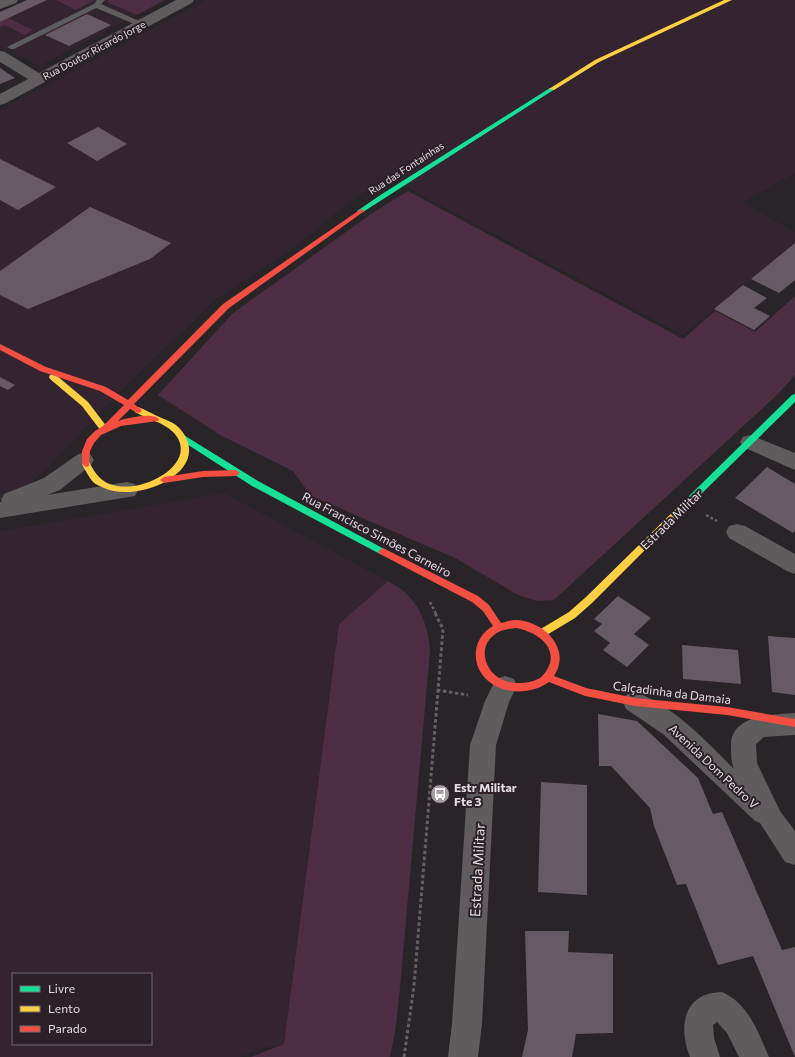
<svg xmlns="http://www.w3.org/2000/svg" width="795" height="1057" viewBox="0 0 795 1057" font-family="Commissioner,sans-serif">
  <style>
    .built { fill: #33242f; fill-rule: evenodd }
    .green { fill: #4d2e44 }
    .building { fill: #685a64 }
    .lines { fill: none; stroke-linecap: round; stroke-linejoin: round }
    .path-far1 { stroke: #636062; stroke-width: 2.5; stroke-dasharray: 3 2; stroke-linecap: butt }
    .path { stroke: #636062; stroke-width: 3; stroke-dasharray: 3.5 2.5; stroke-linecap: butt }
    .lane { fill: #5f5c5e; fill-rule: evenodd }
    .street { fill: #5f5c5e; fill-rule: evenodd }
    .fast { fill: #16e098; fill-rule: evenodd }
    .slow { fill: #ffcf43; fill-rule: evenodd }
    .jam { fill: #f24e42; fill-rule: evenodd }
    .labels { text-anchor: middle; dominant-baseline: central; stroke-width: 4; stroke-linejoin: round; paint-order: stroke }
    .far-street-label { font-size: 10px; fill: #e5dde2; stroke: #2c2128 }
    .street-label { font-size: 12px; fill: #e5dde2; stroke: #2c2128 }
    .poi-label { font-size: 12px; font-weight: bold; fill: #e5dde2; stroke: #2c2128; text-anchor: start }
    .near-street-label { font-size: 14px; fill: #e5dde2; stroke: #2c2128 }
  </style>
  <rect width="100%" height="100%" fill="#292427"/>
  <!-- built -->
  <path class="built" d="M 47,0 L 165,0 L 40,66 L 0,46 L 0,22 Z
    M 205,0 L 795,0 L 795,173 L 743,202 L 795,232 L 795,243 L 683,335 L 388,177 L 348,203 L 296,246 L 214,301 L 130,382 L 0,516 L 0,110 Z
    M 224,493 L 388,581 L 339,624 L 284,1044 L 264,1048 L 240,1057 L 0,1057 L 0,531 ZM 13,974 L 151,974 L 151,1044 L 13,1044 Z"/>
  <!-- green -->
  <path class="green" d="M 56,0 L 94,0 L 76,10 Z
    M 109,0 L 165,0 L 137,15 L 107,2 Z
    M 8,18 L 33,30 L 24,35 L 5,25 L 0,27 L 0,22 Z
    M 408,191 L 683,339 L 715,311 L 755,332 L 795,296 L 795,375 L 778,394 L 554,600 L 537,601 L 518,595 L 455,558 L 311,496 L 293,471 L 220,435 L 158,395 L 233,313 L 371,214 Z
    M 388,581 C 394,585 401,588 406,593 C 422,609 429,630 430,651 L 400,988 L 395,1033 L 390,1057 L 251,1057 L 284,1044 L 339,624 Z"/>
  <!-- building -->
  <path class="building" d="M 27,0 L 47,0 L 0,22 L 0,12 Z
    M 87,14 L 111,25 L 69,46 L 45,35 Z
    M 0,68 L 15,78 L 0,84 Z
    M 98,127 L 127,144 L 97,161 L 67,143 Z
    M 0,159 L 56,187 L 18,210 L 0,200 Z
    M 90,207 L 171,243 L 150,259 L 28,309 L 0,295 L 0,271 Z
    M 795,243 L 795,280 L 779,293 L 751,279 Z
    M 743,285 L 767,298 L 754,308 L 770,316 L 754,330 L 714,309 Z
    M 0,377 L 15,385 L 8,390 L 0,386 Z
    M 767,467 L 795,484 L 795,531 L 793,533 L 735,498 Z
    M 618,596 L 651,618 L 634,634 L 649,645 L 627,667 L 603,650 L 610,643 L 594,631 L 602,624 L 594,619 Z
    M 768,636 L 795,638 L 795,695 L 772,692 Z
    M 682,645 L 738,650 L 741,684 L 683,679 Z
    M 598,714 L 637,721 L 698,778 L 713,814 L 722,812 L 782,950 L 795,947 L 795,1057 L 753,956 L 718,965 L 686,884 L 677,885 L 654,826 L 650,808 L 611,766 L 599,766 Z
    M 541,782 L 587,785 L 587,895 L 538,892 Z
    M 525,931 L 569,931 L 568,952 L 613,954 L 613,1033 L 576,1034 L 572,1057 L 522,1057 L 528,1030 Z"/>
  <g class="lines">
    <!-- path-far1 -->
    <path class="path-far1" d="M 706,515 L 717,521
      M 430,602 L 436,614"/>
    <!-- path -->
    <path class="path" d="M 437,690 L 468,695
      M 404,1057 L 414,986 L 443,629 L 435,613"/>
    <!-- lane -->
    <path class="lane" d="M 97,0 L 105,0 L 101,4 L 146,24 L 142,26 L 139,26 L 96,8 L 14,49 L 11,49 L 7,47 L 94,4 Z"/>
    <!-- street -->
    <path class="street" d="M 0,0 L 18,0 L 16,3 L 0,9 Z
      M 176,0 L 194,0 L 192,3 L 6,103 L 0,105 L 0,94 L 28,79 L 0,62 L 0,51 L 5,52 L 39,73 Z
      M 750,435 L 795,453 L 795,470 L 743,447 L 740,442 L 743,437 Z
      M 84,452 L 91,455 L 94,460 L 91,465 L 60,490 L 47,495 L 127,482 L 135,484 L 138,490 L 135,496 L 0,518 L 0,502 L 2,502 L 1,500 L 4,494 L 44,478 L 77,455 Z
      M 737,524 L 745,526 L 795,554 L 795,574 L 787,571 L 729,538 L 726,532 L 729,526 Z
      M 505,676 L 514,679 L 517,686 L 509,702 L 496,745 L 482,1024 L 478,1057 L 448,1057 L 452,1024 L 470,745 L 485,701 L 496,679 Z
      M 635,692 C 673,705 706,741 734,769 C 731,762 731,755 731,747 C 730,714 772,715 795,713 L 795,735 L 764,737 L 756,744 L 757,763 L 780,811 L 795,831 L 795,865 L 785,862 L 760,823 L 755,821 L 663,734 L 626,709 L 623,702 L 626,695 Z
      M 722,992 C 749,1004 758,1032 769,1057 L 739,1057 L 727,1033 L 717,1022 L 713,1025 L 714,1038 L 720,1057 L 690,1057 C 678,1027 683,993 722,992 Z"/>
    <!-- fast -->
    <path class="fast" d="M 550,88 L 555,89 L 363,212 L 361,213 L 357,211 L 382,194 Z
      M 795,394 L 795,402 L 693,502 L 687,502 L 686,500 L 687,498 L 792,395 Z
      M 182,434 L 258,481 L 386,550 L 388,552 L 386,554 L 380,554 L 252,486 L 179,439 L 178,437 L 179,435 Z"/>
    <!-- slow -->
    <path class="slow" d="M 724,0 L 732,0 L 599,62 L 554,90 L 549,89 L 595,60 Z
      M 53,374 L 56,375 L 88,402 L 107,427 L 108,429 L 107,431 L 101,431 L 82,406 L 50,379 L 49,377 L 50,375 Z
      M 138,407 C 144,409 149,412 155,415 C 163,419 175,422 181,430 C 214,471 138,504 104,488 C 101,486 96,485 93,482 C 89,477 85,470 82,464 L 83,462 L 89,462 C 92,467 95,473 99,477 C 125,505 206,466 173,432 C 163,422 147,419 135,412 L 134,410 Z
      M 690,497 L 693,498 L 694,500 L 693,502 L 592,603 L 575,618 L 545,636 L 542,637 L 539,636 L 537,633 L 539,630 L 569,612 L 586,597 L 687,498 Z"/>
    <!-- jam -->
    <path class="jam" d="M 361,209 L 365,211 L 363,212 L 229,308 L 134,404 L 142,410 L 141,412 L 138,413 L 130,409 L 118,421 C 127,418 153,412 159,419 L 158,421 L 121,426 L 101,435 L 94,443 L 90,451 L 89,466 L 86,467 L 82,464 L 82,451 L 87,439 L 95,431 L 103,426 L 124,405 L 100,391 L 40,371 L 0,350 L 0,344 L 46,367 L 106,387 L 128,400 L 223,304 Z
      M 236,470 L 240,473 L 236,476 L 203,477 L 164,483 L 160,480 L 164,477 L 203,471 Z
      M 383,548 L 478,596 L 489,605 L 501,623 C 505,622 511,620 516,620 C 544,621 572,649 554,676 L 586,688 L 635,698 L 727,707 L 795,719 L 795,727 L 727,715 L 635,706 L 585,696 L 549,682 C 531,695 502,695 486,679 C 470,663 473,637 493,626 L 483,611 L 472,602 L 380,554 L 378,552 L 380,550 ZM 516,628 C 533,631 555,643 550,663 C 548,669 544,675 540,678 C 533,682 526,683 519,683 C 513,683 506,682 501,679 C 485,671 478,648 493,636 C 499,630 508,629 516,628 Z"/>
  </g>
  <!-- icons -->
  <defs>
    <symbol id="bus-disc" viewBox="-11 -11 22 22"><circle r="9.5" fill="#a39ca1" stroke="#2c2128"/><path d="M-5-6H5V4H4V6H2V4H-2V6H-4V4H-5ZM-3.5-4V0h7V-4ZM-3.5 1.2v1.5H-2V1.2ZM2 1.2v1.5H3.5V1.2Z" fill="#fff"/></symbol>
  </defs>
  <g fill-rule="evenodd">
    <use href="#bus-disc" x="429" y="783" width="22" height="22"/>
  </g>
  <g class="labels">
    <!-- far-street labels -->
    <g class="far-street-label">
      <text transform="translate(94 50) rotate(-28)">Rua Doutor Ricardo Jorge</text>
      <text transform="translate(406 168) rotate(-33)">Rua das Fontaínhas</text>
    </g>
    <!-- street labels -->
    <g class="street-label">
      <text transform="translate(671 519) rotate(-44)">Estrada Militar</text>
      <text transform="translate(377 534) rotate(28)">Rua Francisco Simões Carneiro</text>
      <text transform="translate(672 692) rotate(7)">Calçadinha da Damaia</text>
      <text transform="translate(714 766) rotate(43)">Avenida Dom Pedro V</text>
    </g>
    <!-- poi labels -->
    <g class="poi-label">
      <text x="454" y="787">Estr Militar<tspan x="454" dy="14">Fte 3</tspan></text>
    </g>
    <!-- near-street labels -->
    <g class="near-street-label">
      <text transform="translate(477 870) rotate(-87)">Estrada Militar</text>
    </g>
  </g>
  <!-- legend -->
  <rect x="12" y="973" width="140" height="72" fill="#2c2128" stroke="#766c72"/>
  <rect x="20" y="986" width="20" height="6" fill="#16e098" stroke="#766c72"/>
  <text x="48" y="993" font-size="12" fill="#e5dde2">Livre</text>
  <rect x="20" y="1006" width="20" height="6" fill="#ffcf43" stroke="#766c72"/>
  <text x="48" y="1013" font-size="12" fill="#e5dde2">Lento</text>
  <rect x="20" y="1026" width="20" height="6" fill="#f24e42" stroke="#766c72"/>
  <text x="48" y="1033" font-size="12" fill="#e5dde2">Parado</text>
</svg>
